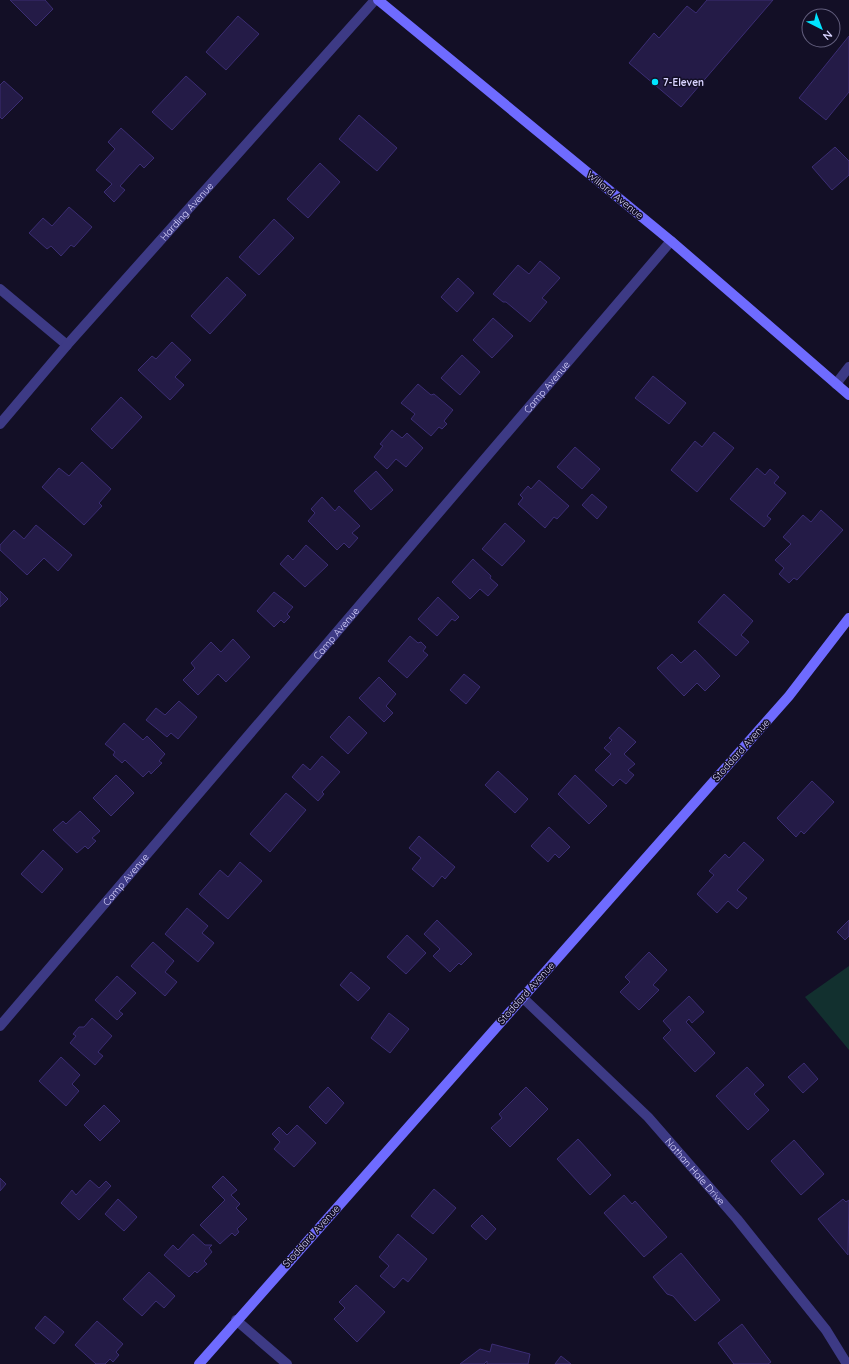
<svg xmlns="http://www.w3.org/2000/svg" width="849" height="1364" viewBox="0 0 849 1364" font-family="Quicksand,sans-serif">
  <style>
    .green { fill: #12302f }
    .building { fill: #241b47; stroke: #3b2d73 }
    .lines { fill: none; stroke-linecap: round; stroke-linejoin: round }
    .street { stroke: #3d3a85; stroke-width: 10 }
    .secondary { stroke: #6f6bff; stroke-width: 10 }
    .poi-dot { fill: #00e5ff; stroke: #130f26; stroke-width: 1.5 }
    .labels { text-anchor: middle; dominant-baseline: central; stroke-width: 3; stroke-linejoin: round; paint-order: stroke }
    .poi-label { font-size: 10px; font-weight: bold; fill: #d9d4ff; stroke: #130f26; text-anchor: start }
    .street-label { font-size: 10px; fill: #d9d4ff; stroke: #130f26 }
  </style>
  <rect width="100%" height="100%" fill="#130f26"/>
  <!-- green -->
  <path class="green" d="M 849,966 L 849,1050 L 805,997 Z"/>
  <!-- building -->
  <path class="building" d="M 10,0 L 45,0 L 53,9 L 36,26 Z
    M 707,0 L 773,0 L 681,107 L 629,63 L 654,33 L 659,38 L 687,6 L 696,13 Z
    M 238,16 L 259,34 L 226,70 L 206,52 Z
    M 849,36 L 849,92 L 826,120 L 799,98 Z
    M 186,76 L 206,94 L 172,130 L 152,112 Z
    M 4,81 L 23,98 L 2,119 L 0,117 L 0,85 Z
    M 359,115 L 397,148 L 377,171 L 339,139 Z
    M 121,128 L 154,158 L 144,168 L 140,164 L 120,186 L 125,190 L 114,202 L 104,192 L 112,184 L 96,170 L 115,149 L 108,142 Z
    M 835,147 L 849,161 L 849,175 L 832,190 L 812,167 Z
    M 320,163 L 340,182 L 308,218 L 287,199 Z
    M 69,207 L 92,227 L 74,247 L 71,245 L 61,256 L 51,246 L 47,249 L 29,233 L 43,218 L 52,226 Z
    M 274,219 L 294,238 L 259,275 L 239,257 Z
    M 540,261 L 560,278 L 542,298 L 547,302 L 530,322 L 506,302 L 503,302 L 493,294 L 518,265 L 529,274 Z
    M 227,277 L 246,295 L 210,334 L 191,316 Z
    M 458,278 L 474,293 L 457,312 L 441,297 Z
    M 493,318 L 513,336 L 492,358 L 473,340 Z
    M 172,342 L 191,360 L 175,377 L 184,385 L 170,400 L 138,370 L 152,356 L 156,359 Z
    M 462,355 L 480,372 L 460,395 L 441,378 Z
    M 653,376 L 686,403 L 669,424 L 635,398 Z
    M 418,384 L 431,395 L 434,394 L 453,410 L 444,421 L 447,424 L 442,429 L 439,427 L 431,436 L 411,419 L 415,414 L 401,403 Z
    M 121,397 L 142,417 L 112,449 L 91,429 Z
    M 392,430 L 402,438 L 407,433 L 423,448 L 406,467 L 396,459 L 387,469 L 374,457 L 383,446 L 380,444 Z
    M 714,432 L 734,448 L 697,492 L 671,470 L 695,441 L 702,447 Z
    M 575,447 L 600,469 L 582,489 L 557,467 Z
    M 82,462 L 111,489 L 99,503 L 102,506 L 84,525 L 42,487 L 59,468 L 69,476 Z
    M 757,468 L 765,475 L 770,469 L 779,477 L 774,483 L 786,493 L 767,516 L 771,519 L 764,527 L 730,499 Z
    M 376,471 L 393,490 L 371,510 L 354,491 Z
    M 539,480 L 569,506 L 557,519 L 554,517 L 545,528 L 518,504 L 523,498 L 520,495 L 528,486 L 531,489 Z
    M 592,494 L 607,507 L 597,519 L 582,505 Z
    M 322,497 L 335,511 L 339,506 L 360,526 L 352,533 L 358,538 L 349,548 L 344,543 L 337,550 L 308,521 L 315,513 L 311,509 Z
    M 821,510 L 843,530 L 797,580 L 794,578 L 789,583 L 779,574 L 784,568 L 775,560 L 791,544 L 783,537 L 803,515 L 811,522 Z
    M 505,523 L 525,541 L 502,566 L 482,549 Z
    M 36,525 L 72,555 L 58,571 L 44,558 L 27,575 L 0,550 L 0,545 L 14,530 L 24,539 Z
    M 306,545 L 328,565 L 305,587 L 280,564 L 288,555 L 293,560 Z
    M 473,559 L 491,576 L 490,578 L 498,585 L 488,596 L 480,589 L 470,599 L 452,582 Z
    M 0,591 L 8,599 L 0,607 Z
    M 274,592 L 293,607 L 287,614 L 290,617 L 284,623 L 281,620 L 274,627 L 257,611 Z
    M 724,594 L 753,621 L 741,635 L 749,642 L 736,656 L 698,622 Z
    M 438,597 L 459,617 L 455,621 L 452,619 L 437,636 L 418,619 Z
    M 410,636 L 418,643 L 421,642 L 426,647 L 423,651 L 428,655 L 407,678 L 388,661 Z
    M 233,639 L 250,657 L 226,682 L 218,674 L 198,695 L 183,680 L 195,668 L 191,663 L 211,642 L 221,652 Z
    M 695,650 L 720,676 L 705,691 L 697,683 L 684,696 L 657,668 L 672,654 L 681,663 Z
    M 464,674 L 480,687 L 466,704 L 450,690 Z
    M 379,677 L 396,694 L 386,706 L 393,713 L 384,722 L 359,698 Z
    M 179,701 L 197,717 L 178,739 L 171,733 L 167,737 L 146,720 L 156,708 L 165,715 Z
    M 349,716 L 367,733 L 348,754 L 330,737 Z
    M 124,723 L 143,740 L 147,736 L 165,754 L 159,761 L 162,763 L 151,774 L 149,771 L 143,777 L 125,760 L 122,763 L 113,755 L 115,752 L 105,744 Z
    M 619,727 L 636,742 L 624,754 L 635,764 L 628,770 L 634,775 L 626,784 L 620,779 L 613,786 L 595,770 L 611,754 L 604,748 L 612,740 L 609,738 Z
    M 322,756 L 340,772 L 322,792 L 324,794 L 318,801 L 292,777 L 303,764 L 310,770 Z
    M 498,771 L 528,799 L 515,813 L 485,785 Z
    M 116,775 L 134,793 L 111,816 L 93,798 Z
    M 575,775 L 607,806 L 589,824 L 558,794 Z
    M 812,781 L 834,802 L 804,834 L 801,831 L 796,837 L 777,818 Z
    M 286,793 L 306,810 L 270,852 L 250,834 Z
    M 80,811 L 100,831 L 92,838 L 96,841 L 88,849 L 85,846 L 77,853 L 53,830 L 63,821 L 66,824 Z
    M 549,827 L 570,847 L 559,858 L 555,854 L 548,862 L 531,846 Z
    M 419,836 L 455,867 L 445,879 L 442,876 L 433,887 L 412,869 L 421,858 L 409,848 Z
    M 744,842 L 764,860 L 737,890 L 747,898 L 737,909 L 728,901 L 717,913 L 697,894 L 714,875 L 709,871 L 725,854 L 729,858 Z
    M 43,850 L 63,869 L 42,893 L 21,874 Z
    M 240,862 L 262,881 L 228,919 L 199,894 L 220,870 L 228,877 Z
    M 187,908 L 208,926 L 202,933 L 214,943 L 198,962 L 165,934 Z
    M 437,920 L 472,954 L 461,965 L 459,963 L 450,972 L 433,956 L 440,949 L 424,934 Z
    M 849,920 L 849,936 L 845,940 L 837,932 Z
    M 407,935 L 426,953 L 406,974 L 387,957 Z
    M 153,942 L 174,961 L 165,972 L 177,982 L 165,996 L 131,966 Z
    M 649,952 L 667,970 L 653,985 L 659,990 L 639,1010 L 620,992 L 630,982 L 625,977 Z
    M 351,972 L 370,988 L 358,1001 L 340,985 Z
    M 117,976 L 136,993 L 119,1011 L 123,1014 L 117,1020 L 95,1000 Z
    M 689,996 L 704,1012 L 692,1023 L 689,1019 L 686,1022 L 715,1053 L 695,1072 L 663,1038 L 671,1030 L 663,1021 Z
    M 389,1013 L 409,1029 L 390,1053 L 371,1038 Z
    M 92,1018 L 112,1036 L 98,1052 L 103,1056 L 95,1065 L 70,1043 L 76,1036 L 73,1034 L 79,1027 L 84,1027 Z
    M 61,1057 L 80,1075 L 72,1084 L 79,1091 L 66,1106 L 39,1081 Z
    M 804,1063 L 818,1079 L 803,1093 L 788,1077 Z
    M 747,1067 L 764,1085 L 754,1094 L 769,1110 L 748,1130 L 716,1096 Z
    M 328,1087 L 344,1103 L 326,1124 L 309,1107 Z
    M 526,1087 L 548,1109 L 510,1147 L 491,1128 L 502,1118 L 499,1114 Z
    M 104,1105 L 120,1121 L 100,1141 L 84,1125 Z
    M 297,1125 L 316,1143 L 294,1167 L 274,1149 L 280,1142 L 272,1134 L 279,1127 L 287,1135 Z
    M 578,1139 L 611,1175 L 590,1195 L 557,1159 Z
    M 794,1140 L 824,1174 L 801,1195 L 771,1161 Z
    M 223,1176 L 237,1190 L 231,1195 L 240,1204 L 236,1208 L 247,1219 L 237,1229 L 239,1232 L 235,1236 L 232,1233 L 220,1244 L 200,1225 L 225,1200 L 212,1187 Z
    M 0,1178 L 6,1184 L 0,1191 Z
    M 90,1180 L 99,1188 L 106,1181 L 111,1186 L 79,1220 L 61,1203 L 72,1190 L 76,1195 Z
    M 434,1189 L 456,1208 L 433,1234 L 411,1216 Z
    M 624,1195 L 632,1204 L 635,1201 L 667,1237 L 644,1257 L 604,1213 Z
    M 118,1199 L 137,1217 L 124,1231 L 105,1214 Z
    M 843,1199 L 846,1202 L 849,1200 L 848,1255 L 818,1219 Z
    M 482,1215 L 496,1229 L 486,1240 L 471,1226 Z
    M 193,1234 L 205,1245 L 212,1245 L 209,1248 L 212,1252 L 204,1261 L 207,1264 L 197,1273 L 195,1271 L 189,1277 L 164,1255 L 173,1245 L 178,1250 Z
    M 398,1234 L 427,1259 L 408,1282 L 403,1278 L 394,1288 L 380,1276 L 389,1266 L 379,1257 Z
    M 681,1253 L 720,1300 L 695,1321 L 673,1296 L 667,1294 L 653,1277 Z
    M 149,1272 L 175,1296 L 164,1308 L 156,1301 L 142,1316 L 123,1299 Z
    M 356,1285 L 385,1312 L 357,1342 L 334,1319 L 345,1308 L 339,1302 Z
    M 45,1316 L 64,1332 L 54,1344 L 35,1328 Z
    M 97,1321 L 123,1344 L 116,1352 L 119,1355 L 113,1362 L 110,1359 L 105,1364 L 96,1364 L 75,1345 Z
    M 742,1324 L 771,1362 L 768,1364 L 734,1364 L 718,1343 Z
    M 492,1344 L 530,1354 L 528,1364 L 487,1364 L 487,1361 L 484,1364 L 460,1364 L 480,1349 L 490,1352 Z
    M 561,1356 L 571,1364 L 555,1364 Z"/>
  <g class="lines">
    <!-- street -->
    <g class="street">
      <path d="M 0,289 L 67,345"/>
      <path d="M 836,384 L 849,367"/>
      <path id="s1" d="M 0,424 L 67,345 L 375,0"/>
      <path id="s2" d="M 522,997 L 648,1117 L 737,1219 L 826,1330 L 847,1364"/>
      <path id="s3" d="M 0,1026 L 671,241"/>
      <path d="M 236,1320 L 287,1364"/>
    </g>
    <!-- secondary -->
    <path class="secondary" d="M 378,0 L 671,241 L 849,395
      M 199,1364 L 789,696 L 849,618"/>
  </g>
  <!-- markers -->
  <circle class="poi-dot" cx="655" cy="82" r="4"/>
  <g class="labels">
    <!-- poi labels -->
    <g class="poi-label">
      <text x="663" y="82">7-Eleven</text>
    </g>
    <!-- street labels -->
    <g class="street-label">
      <text transform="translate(615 195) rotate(39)">Willard Avenue</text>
      <text stroke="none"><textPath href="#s1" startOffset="283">Harding Avenue</textPath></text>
      <text stroke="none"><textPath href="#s3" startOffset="841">Camp Avenue</textPath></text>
      <text stroke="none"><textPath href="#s3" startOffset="517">Camp Avenue</textPath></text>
      <text transform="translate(741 750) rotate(-48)">Stoddard Avenue</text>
      <text stroke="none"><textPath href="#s3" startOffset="193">Camp Avenue</textPath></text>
      <text transform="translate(526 993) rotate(-48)">Stoddard Avenue</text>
      <text stroke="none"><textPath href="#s2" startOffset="246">Nathan Hale Drive</textPath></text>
      <text transform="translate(311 1236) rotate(-48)">Stoddard Avenue</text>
    </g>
  </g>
  <!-- north arrow -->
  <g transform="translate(821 28) rotate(138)"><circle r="19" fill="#130f26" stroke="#625e7d"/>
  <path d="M0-3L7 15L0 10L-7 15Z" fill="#00e5ff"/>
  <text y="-6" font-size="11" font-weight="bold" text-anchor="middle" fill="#d9d4ff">N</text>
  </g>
</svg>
